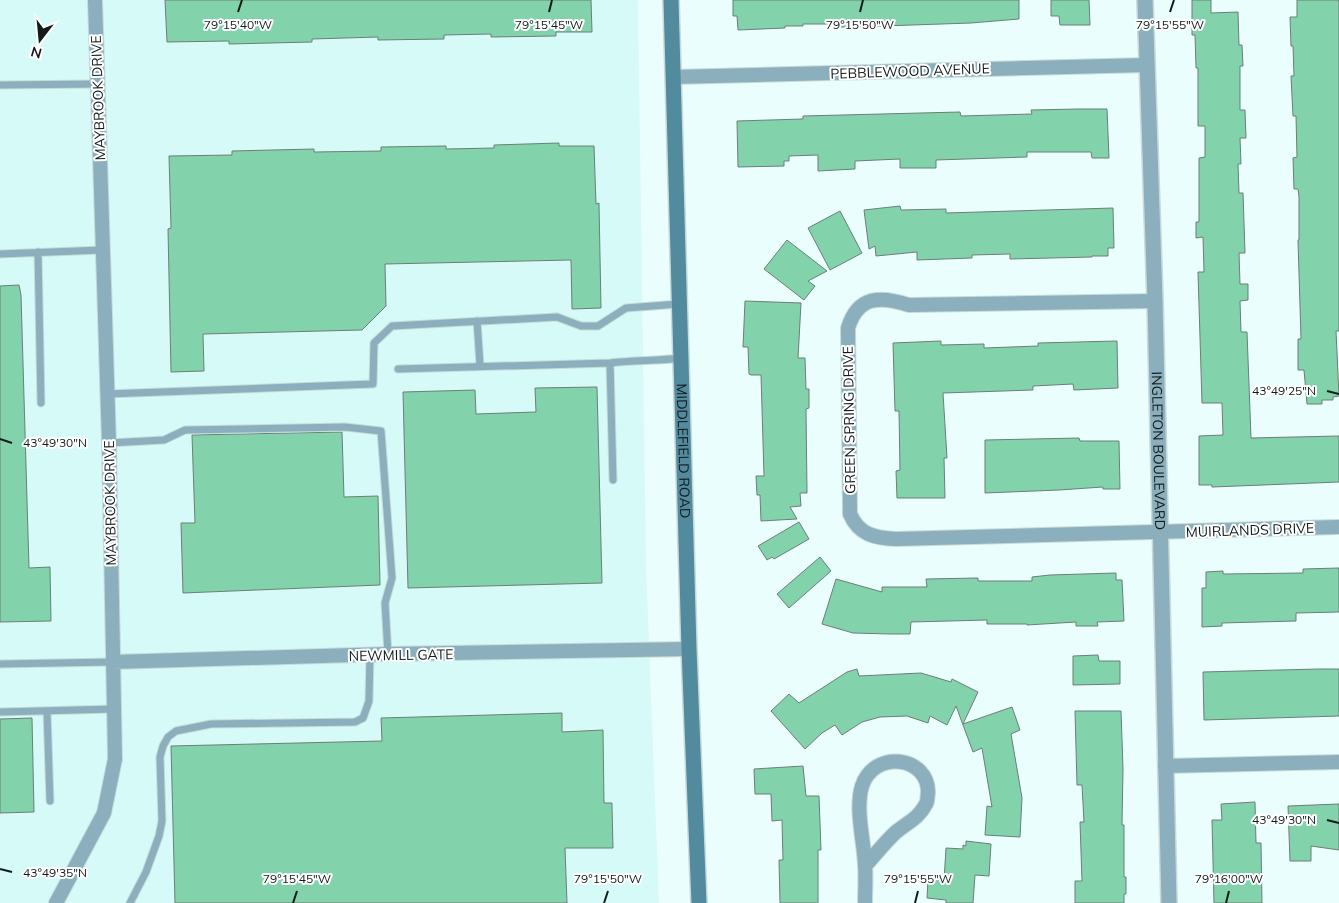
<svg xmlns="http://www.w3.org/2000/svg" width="1339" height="903" viewBox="0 0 1339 903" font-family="Mulish,sans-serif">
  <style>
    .built { fill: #d6faf8 }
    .building { fill: #82d2ac; stroke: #6c7f75 }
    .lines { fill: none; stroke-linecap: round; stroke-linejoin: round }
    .service-casing { stroke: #c7dad9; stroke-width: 9 }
    .minor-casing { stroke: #c7dad9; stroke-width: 16 }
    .tertiary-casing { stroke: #c7dad9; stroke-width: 18 }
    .secondary-casing { stroke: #c7dad9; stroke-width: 18 }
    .service { stroke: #8bafbc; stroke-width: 7 }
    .minor { stroke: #8bafbc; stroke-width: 14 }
    .tertiary { stroke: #8bafbc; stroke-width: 15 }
    .secondary { stroke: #528a9e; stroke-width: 15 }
    .ticks { fill: none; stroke: #121b1a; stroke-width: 2 }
    .labels { text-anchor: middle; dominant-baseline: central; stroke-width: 4; stroke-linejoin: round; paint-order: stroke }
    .street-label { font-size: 14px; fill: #121b1a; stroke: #fff }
    .ticks-label { font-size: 12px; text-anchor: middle; fill: #121b1a; stroke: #fff; stroke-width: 4; stroke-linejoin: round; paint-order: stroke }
  </style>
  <rect width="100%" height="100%" fill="#eafefd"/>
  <!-- built -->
  <path class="built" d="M 0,0 L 638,0 L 646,565 L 659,903 L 0,903 Z"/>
  <!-- building -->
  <path class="building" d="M 165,0 L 591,0 L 592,32 L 556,32 L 556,36 L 491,37 L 491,34 L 444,35 L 444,39 L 378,40 L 378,37 L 312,39 L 312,42 L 229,44 L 229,41 L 167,42 Z
    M 733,0 L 1019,0 L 1019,19 L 971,23 L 853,27 L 836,27 L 836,24 L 803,24 L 803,26 L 785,26 L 785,28 L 738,30 L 737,16 L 733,16 Z
    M 1051,0 L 1089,0 L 1090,25 L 1060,25 L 1059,16 L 1051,16 Z
    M 1192,0 L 1211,0 L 1211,13 L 1238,12 L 1239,45 L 1242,45 L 1243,66 L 1240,66 L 1240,110 L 1245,110 L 1246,138 L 1240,138 L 1241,164 L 1238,164 L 1239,193 L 1243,193 L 1245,253 L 1239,253 L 1240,284 L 1248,284 L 1248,300 L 1240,301 L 1241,332 L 1247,332 L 1251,438 L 1339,436 L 1339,482 L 1212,487 L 1212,485 L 1199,485 L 1199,436 L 1223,435 L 1222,403 L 1202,403 L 1198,272 L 1204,272 L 1203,237 L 1196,238 L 1196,222 L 1199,222 L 1199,158 L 1205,157 L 1205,126 L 1198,126 L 1198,68 L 1196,68 L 1195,35 L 1192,35 Z
    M 1297,0 L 1339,0 L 1339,331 L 1336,331 L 1339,396 L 1333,397 L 1333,400 L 1322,400 L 1322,404 L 1307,404 L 1304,370 L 1298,370 L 1298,339 L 1301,339 L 1298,240 L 1299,240 L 1299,197 L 1298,189 L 1294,189 L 1293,158 L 1297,157 L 1296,116 L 1293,116 L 1291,76 L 1294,76 L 1293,46 L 1291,46 L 1290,17 L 1297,17 Z
    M 1078,109 L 1107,109 L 1109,158 L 1092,158 L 1091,152 L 1027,152 L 1027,157 L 936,160 L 936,168 L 900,168 L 900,159 L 855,161 L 855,169 L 818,171 L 818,155 L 789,156 L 789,161 L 784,161 L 784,166 L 738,167 L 737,121 L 803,119 L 803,116 L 960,112 L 961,116 L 1032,114 L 1031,110 Z
    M 559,143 L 559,146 L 594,146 L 596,204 L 599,203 L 601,308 L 572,309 L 571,260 L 385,264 L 386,306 L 362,330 L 203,334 L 204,371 L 171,372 L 168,229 L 171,228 L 169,156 L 232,155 L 232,151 L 314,149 L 314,152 L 381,151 L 381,147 L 446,146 L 446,149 L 494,148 L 494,145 Z
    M 900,206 L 901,210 L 946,209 L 946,213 L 1113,208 L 1114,248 L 1108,248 L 1108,256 L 1092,256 L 1092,257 L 1010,259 L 1010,254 L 972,255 L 972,258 L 917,260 L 917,252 L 876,256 L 875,246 L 869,249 L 864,210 Z
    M 840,211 L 862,253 L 830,270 L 808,228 Z
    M 787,240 L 827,271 L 808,281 L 815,286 L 804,300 L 764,269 Z
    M 19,285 L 21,295 L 29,568 L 50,567 L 51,621 L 0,622 L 0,286 Z
    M 745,301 L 801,303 L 798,358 L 805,358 L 806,389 L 809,389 L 809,408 L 806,409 L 807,493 L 800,493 L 801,506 L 790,507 L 797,519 L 761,521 L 760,495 L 757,495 L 756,476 L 764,476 L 761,375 L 751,375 L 749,374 L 748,347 L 743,347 Z
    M 941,341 L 941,345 L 984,344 L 984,348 L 1038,346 L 1038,343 L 1117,341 L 1118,388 L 1074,390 L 1073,384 L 1033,386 L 1033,390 L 943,393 L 947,458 L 944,458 L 945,498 L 897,498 L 896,471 L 900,470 L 899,411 L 895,411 L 893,343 Z
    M 597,387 L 602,583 L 408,588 L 403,392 L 475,390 L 476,414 L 536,412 L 535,388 Z
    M 342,432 L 344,497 L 378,496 L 380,585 L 183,593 L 181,523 L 195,523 L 192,435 Z
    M 1079,438 L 1080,441 L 1119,441 L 1120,489 L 1103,489 L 1103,487 L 1059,490 L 985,493 L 985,440 Z
    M 799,522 L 809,539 L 774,559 L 772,557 L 767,560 L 758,546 Z
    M 820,557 L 831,571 L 789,608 L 777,594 Z
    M 1339,568 L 1339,612 L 1296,613 L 1296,621 L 1222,623 L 1222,626 L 1202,627 L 1202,588 L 1206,588 L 1206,572 L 1223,571 L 1223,574 L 1303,573 L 1303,569 Z
    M 1116,573 L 1116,580 L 1122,580 L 1124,621 L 1097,622 L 1098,626 L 1076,626 L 1076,622 L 1027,625 L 1027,624 L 987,624 L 987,620 L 911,622 L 910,634 L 891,634 L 853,633 L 822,624 L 836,579 L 882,592 L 882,587 L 927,587 L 926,579 L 978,578 L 978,581 L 1032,581 L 1032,577 L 1050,575 Z
    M 1098,655 L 1099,661 L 1120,661 L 1120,684 L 1073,685 L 1073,656 Z
    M 857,669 L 859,676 L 921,673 L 951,682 L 952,679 L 978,692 L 963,724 L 1012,707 L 1020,730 L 1011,734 L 1022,798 L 1020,837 L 985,835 L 987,806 L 992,807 L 982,748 L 973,752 L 956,706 L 947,725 L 930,716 L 928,723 L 907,716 L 880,717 L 862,722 L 842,735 L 835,725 L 822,733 L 805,749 L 771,711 L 789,694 L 799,703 L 847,672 Z
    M 1319,669 L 1339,669 L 1339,716 L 1204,720 L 1203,672 Z
    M 1075,711 L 1121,711 L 1123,768 L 1122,825 L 1124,825 L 1124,877 L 1126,877 L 1126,894 L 1124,894 L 1124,903 L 1075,903 L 1075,881 L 1082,881 L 1080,822 L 1084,822 L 1082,785 L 1077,785 Z
    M 562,713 L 562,732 L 603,730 L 604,803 L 612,803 L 612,807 L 613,848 L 565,848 L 567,903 L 175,903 L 171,746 L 382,741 L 381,718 Z
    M 32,718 L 34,812 L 0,813 L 0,719 Z
    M 803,766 L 806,796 L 819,796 L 821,850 L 818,850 L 818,903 L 780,903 L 779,860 L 783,860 L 782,820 L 772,821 L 771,794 L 755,794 L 754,769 Z
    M 1255,802 L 1256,843 L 1261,843 L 1262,903 L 1214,903 L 1212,820 L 1222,820 L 1221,804 Z
    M 1339,804 L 1339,850 L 1311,846 L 1311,861 L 1290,861 L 1288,806 Z
    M 966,841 L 991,844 L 989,876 L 975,875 L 973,903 L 946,903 L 946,900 L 927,898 L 928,880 L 944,880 L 946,848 L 963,849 L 963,845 L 966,846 Z"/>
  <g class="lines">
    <defs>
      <path id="service" d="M 0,85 L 97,84
        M 38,252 L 41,403
        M 0,254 L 102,250
        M 477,321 L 480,365
        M 610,363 L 613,480
        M 398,369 L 610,363 C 634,360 657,361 681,358
        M 107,394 L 373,384 L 374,343 L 392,326 L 557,317 L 581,326 L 598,326 L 626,308 L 679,304
        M 109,443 L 164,440 L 185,430 L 345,427 L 381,431 L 392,578 L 385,603 L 388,654
        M 0,664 L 112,662
        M 47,711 L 50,801
        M 0,712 L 114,709
        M 130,903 L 146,872 L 159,836 L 162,821 L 160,757 L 163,746 L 168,737 L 176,731 L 211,724 L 355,722 L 363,718 L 369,701 L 370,655"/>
      <path id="minor" d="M 673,77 L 1147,65
        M 1155,301 L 909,305 C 881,296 858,295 848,328 L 850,514 C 859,535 875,538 896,539 L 1339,527
        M 112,662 L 388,654 L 689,649
        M 1165,766 L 1339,762
        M 56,903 L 104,813 L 115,759 L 109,443 L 95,0
        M 865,903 C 865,890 866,878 865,865 C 864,841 855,809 862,786 C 874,749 929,756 928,793 C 927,797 928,801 926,804 C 918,819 908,822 896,832 C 885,842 875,855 865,866"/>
      <g id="tertiary">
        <path id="s1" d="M 1145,0 L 1155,301 L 1169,903"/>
      </g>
      <g id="secondary">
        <path id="s2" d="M 671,0 L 689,649 L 699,903"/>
      </g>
    </defs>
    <!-- service casing -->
    <use href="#service" class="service-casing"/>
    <!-- minor casing -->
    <use href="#minor" class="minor-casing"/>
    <!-- tertiary casing -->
    <use href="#tertiary" class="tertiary-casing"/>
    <!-- secondary casing -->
    <use href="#secondary" class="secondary-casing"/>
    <!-- service -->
    <use href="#service" class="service"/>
    <!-- minor -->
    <use href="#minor" class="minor"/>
    <!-- tertiary -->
    <use href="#tertiary" class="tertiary"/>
    <!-- secondary -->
    <use href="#secondary" class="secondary"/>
  </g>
  <!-- ticks -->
  <path class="ticks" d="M 238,12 L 242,0M 549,12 L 552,0M 860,12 L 863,0M 1170,12 L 1174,0M 1327,391 L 1339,394M 0,439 L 12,443M 1327,820 L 1339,823M 0,869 L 12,872M 293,903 L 297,891M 604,903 L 608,891M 915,903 L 918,891M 1226,903 L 1229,891"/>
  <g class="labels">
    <!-- street labels -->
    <g class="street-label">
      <text transform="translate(910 71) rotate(-2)">PEBBLEWOOD AVENUE</text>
      <text transform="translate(98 98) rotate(-92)">MAYBROOK DRIVE</text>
      <text transform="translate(849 420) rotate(-91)">GREEN SPRING DRIVE</text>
      <text stroke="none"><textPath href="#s1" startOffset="451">INGLETON BOULEVARD</textPath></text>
      <text stroke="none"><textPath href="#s2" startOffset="451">MIDDLEFIELD ROAD</textPath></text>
      <text transform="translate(110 503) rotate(-91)">MAYBROOK DRIVE</text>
      <text transform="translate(1250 530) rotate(-2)">MUIRLANDS DRIVE</text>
      <text transform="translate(401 655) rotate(-1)">NEWMILL GATE</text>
    </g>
  </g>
  <g class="ticks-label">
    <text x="238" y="29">79°15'40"W</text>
    <text x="549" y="29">79°15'45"W</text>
    <text x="860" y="29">79°15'50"W</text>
    <text x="1170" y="29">79°15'55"W</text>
    <text x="1284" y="395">43°49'25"N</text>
    <text x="55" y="447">43°49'30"N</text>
    <text x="1284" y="824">43°49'30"N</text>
    <text x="55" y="877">43°49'35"N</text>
    <text x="297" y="883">79°15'45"W</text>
    <text x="608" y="883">79°15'50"W</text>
    <text x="918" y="883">79°15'55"W</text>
    <text x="1229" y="883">79°16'00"W</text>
  </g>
  <!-- north arrow -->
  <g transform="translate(40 40) rotate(196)" stroke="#ffffff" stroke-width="4" paint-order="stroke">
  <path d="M0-4L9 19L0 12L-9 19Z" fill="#121b1a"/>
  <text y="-8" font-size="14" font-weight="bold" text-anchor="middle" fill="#121b1a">N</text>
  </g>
</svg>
